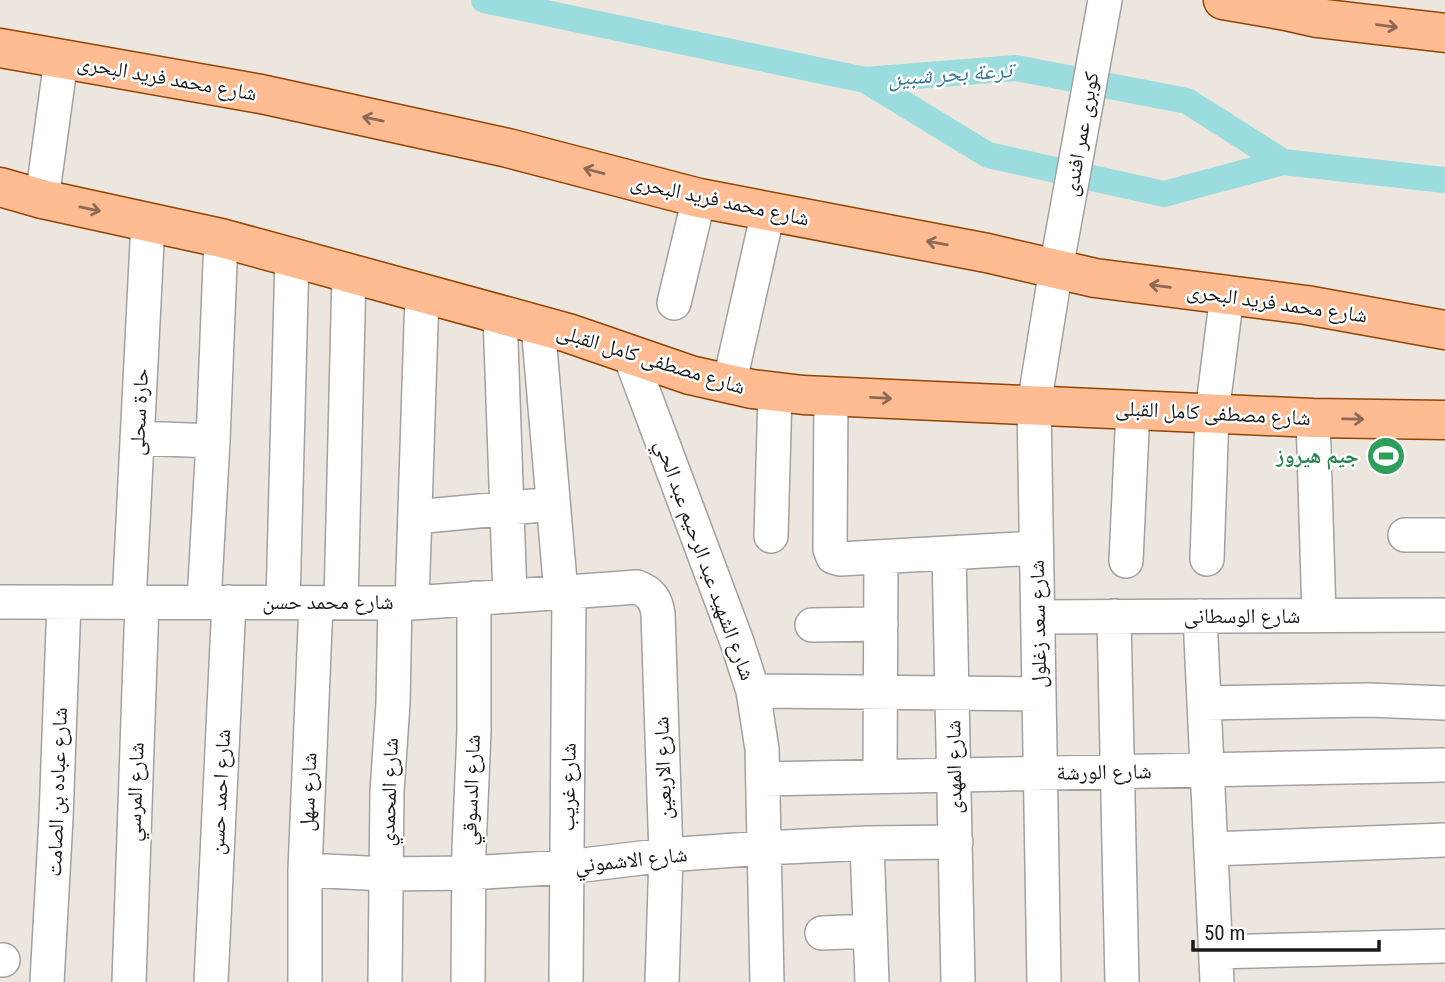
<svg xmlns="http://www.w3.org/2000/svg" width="1445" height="982" viewBox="0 0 1445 982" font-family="'Roboto Condensed','Noto Naskh Arabic',sans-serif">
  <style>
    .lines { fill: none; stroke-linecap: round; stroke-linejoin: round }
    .canal { stroke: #9bdddf; stroke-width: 26 }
    .minor-casing { stroke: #a1a1a1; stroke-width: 36 }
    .major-casing { stroke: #914500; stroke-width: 41 }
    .minor { stroke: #fff; stroke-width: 33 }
    .major { stroke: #ffbb92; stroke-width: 38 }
    .oneway { stroke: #8c6a56 }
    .labels { text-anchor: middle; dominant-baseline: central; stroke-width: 5; stroke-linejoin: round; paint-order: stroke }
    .street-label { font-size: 21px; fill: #1a1a1a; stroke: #fff }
    .leisure-label { font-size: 21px; font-weight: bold; fill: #27864d; stroke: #fff; text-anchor: end }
    .water-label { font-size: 23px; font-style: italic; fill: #3a7b98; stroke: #fff }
  </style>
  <rect width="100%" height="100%" fill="#ede6df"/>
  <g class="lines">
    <!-- canal -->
    <path class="canal" d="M 484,0 L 865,80 L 1016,68 L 1187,101 L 1283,162 L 1445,180
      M 865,80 L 988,155 L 1164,194 L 1283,162"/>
    <defs>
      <path id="minor" d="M 42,199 L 61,60
        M 674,303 L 699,198
        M 500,315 L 510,596
        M 538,325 L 561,593
        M 629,353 L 737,642 L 753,691 L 762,749 L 767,982
        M 729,385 L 768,212
        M 831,395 L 830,549 L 833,557 L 840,559 L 1036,548
        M 1313,418 L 1319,615
        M 137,438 L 213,441
        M 415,517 L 553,504
        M 1405,535 L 1445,535
        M 771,536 L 775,393
        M 949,553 L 958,982
        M 1207,559 L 1212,413 L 1227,295
        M 1126,561 L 1133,409
        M 0,602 L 412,603 L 637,587 C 650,592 656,599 658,614 L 666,855 L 662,982
        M 129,602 L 148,222
        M 204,602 L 213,441 L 221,238
        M 283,602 L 292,257
        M 341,602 L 349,274
        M 412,603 L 422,294
        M 1114,616 L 1122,982
        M 1200,616 L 1217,982
        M 1038,617 L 1445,615
        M 812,625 L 881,624
        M 753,691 L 1039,694
        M 1204,703 L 1368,700 L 1445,703
        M 880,776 L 881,557
        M 763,779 L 1445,765
        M 867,843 L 872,982
        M 1211,849 L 1445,840
        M 305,870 L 386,874 L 468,873 L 567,867 L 666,855 L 764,848 L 867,843 L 956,842
        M 822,933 L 870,931
        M 1216,952 L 1445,946
        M 0,960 L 3,960
        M 47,982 L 56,818 L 64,602
        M 129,982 L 142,602
        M 211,982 L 229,602
        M 305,982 L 305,870 L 316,603
        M 385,982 L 387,792 L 393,703 L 395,603
        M 468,982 L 469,849 L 474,731 L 474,598
        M 566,982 L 569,592
        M 1044,982 L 1034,405 L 1056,269 L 1105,0"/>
      <path id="major" d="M 1223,0 L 1286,11 L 1317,18 L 1445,33
        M 0,48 L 261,94 L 508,148 L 699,198 L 987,253 L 1095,278 L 1306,305 L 1445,330
        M 0,187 L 42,199 L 221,238 L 568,333 L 690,375 L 752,389 L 803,395 L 1313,418 L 1445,420"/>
    </defs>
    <!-- minor casing -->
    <use href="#minor" class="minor-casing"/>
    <!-- major casing -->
    <use href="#major" class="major-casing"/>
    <!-- minor -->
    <use href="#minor" class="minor"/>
    <!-- major -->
    <use href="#major" class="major"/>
  </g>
  <!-- one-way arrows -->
  <defs><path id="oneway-shaft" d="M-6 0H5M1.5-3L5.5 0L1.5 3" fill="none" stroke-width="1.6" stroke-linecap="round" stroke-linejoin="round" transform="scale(1.75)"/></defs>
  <g class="oneway">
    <use href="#oneway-shaft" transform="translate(1387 26) rotate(7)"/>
    <use href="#oneway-shaft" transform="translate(373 119) rotate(-168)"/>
    <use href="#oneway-shaft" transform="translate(594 171) rotate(-165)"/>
    <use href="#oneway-shaft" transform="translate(90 209) rotate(12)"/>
    <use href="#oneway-shaft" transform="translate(937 243) rotate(-170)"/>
    <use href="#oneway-shaft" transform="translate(1160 286) rotate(-173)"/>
    <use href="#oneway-shaft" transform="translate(881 398) rotate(3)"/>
    <use href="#oneway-shaft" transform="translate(1353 419) rotate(1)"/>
  </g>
  <!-- icons -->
  <defs>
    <symbol id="stadium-disc" viewBox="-11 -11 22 22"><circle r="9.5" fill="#2e9e5b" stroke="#fff"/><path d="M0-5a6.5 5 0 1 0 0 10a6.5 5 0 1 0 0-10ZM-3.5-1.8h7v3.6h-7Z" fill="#fff"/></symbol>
  </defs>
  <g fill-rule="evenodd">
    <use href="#stadium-disc" x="1364" y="434" width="44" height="44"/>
  </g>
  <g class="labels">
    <!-- street labels -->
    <g class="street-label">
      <text transform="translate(167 78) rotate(10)">شارع محمد فريد البحرى</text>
      <text transform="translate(1081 134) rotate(-80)">كوبرى عمر افندى</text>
      <text transform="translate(720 200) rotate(12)">شارع محمد فريد البحرى</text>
      <text transform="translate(1277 303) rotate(8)">شارع محمد فريد البحرى</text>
      <text transform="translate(651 359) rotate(17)">شارع مصطفى كامل القبلى</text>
      <text transform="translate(139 412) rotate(-87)">حارة سحلى</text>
      <text transform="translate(1213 413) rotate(3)">شارع مصطفى كامل القبلى</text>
      <text transform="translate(705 560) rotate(70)">شارع الشهيد عبد الرحيم عبد الحي</text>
      <text x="328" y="602">شارع محمد حسن</text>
      <text x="1242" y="616">شارع الوسطانى</text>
      <text transform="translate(1038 624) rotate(-91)">شارع سعد زغلول</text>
      <text transform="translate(954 767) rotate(-91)">شارع المهدى</text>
      <text transform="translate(663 768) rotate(-92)">شارع الاربعين</text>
      <text transform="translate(1104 772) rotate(-1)">شارع الورشة</text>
      <text transform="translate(568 787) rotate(-89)">شارع غريب</text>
      <text transform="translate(471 790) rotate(-88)">شارع الدسوقي</text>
      <text transform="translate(57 792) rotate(-88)">شارع عباده بن الصامت</text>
      <text transform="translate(135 792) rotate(-88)">شارع المرسي</text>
      <text transform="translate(220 792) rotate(-87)">شارع احمد حسن</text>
      <text transform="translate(308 792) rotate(-88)">شارع سهل</text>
      <text transform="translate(389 792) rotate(-88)">شارع المحمدي</text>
      <text transform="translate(631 860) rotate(-6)">شارع الاشموني</text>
    </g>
    <!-- leisure labels -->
    <g class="leisure-label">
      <text x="1359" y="456">جيم هيروز</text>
    </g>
    <!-- water labels -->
    <g class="water-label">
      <text transform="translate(950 74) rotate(-4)">ترعة بحر شبين</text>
    </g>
  </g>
  <!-- scale -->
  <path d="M1193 940v10h186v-10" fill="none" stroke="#1a1a1a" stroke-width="3.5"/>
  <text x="1204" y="940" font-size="21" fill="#1a1a1a" stroke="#ffffff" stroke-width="5" paint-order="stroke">50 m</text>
</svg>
